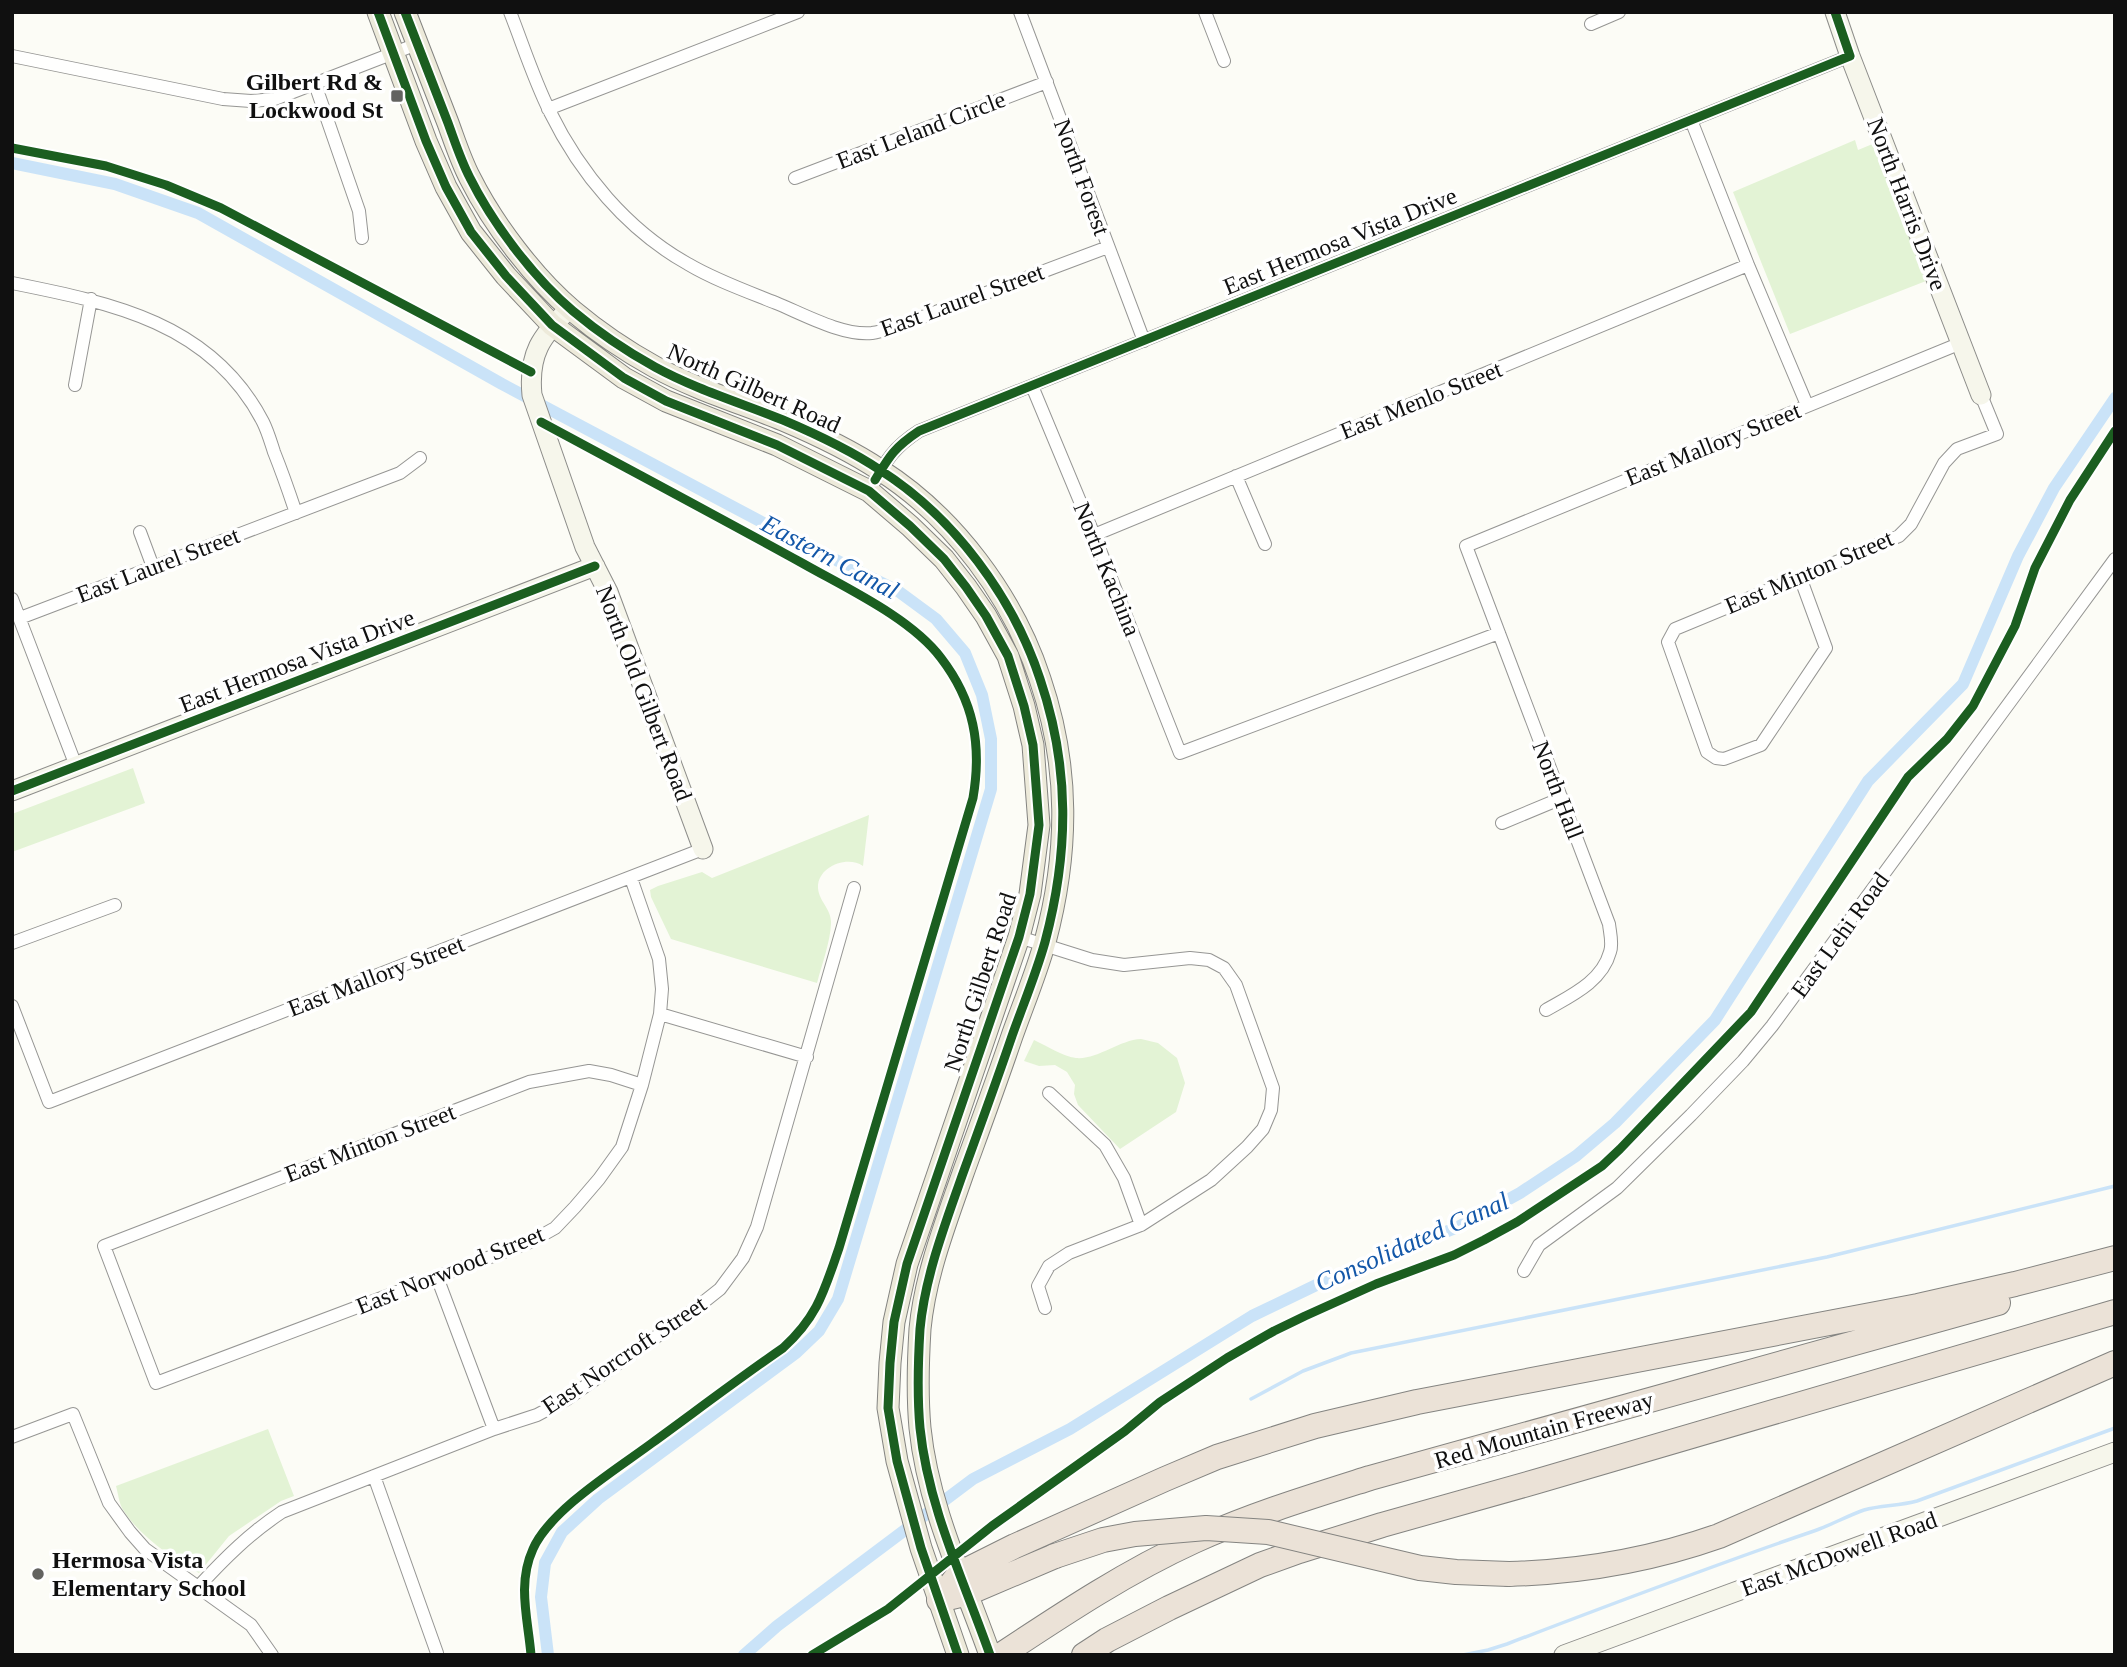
<svg xmlns="http://www.w3.org/2000/svg" width="2127" height="1667" viewBox="0 0 2127 1667" font-family="Georgia,serif">
  <style>
    .green { fill: #e3f3d5 }
    .lines { fill: none; stroke-linecap: round; stroke-linejoin: round }
    .stream { stroke: #cae3f8; stroke-width: 3.5 }
    .canal { stroke: #cae3f8; stroke-width: 12 }
    .street-casing { stroke: #969694; stroke-width: 14 }
    .secondary-casing { stroke: #8d8d8a; stroke-width: 21 }
    .primary-casing { stroke: #848481; stroke-width: 23 }
    .highway-casing { stroke: #848481; stroke-width: 26 }
    .street { stroke: #fffffe; stroke-width: 12 }
    .secondary { stroke: #f6f6eb; stroke-width: 19 }
    .primary { stroke: #edeada; stroke-width: 21 }
    .highway { stroke: #ebe2d7; stroke-width: 24 }
    .highway-bridge-casing { stroke: #848481; stroke-width: 26; stroke-linecap: butt }
    .highway-bridge { stroke: #ebe2d7; stroke-width: 24 }
    .cycleway-casing { stroke: #fff; stroke-width: 13 }
    .cycleway { stroke: #1b5e20; stroke-width: 9 }
    .poi-dot { fill: #636360; stroke: #fff; stroke-width: 2.5 }
    .labels { text-anchor: middle; dominant-baseline: central; stroke-width: 7; stroke-linejoin: round; paint-order: stroke }
    .poi-label { font-size: 24px; font-weight: bold; fill: #101010; stroke: #fff; text-anchor: end }
    .street-label { font-size: 24px; fill: #101010; stroke: #fff }
    .water-label { font-size: 26px; font-style: italic; fill: #1357a8; stroke: #fff }
  </style>
  <rect width="100%" height="100%" fill="#fcfcf6"/>
  <!-- green -->
  <path class="green" d="M 1855,140 L 1858,150 L 1875,143 L 1926,281 L 1790,334 L 1733,192 Z
    M 133,768 L 145,803 L 12,852 L 12,814 Z
    M 869,815 L 863,866 C 847,855 817,867 818,888 C 819,902 832,909 831,924 C 830,943 822,964 817,983 L 671,939 L 651,897 L 650,890 L 658,886 L 702,872 L 712,878 Z
    M 1141,1039 L 1158,1043 L 1177,1058 L 1185,1083 L 1176,1112 L 1120,1149 L 1078,1105 L 1074,1094 L 1075,1085 L 1067,1072 L 1055,1065 L 1039,1066 L 1024,1061 L 1034,1040 C 1047,1046 1062,1056 1076,1058 C 1097,1060 1119,1040 1141,1039 Z
    M 268,1429 L 294,1496 L 281,1501 L 229,1536 L 199,1573 C 174,1560 137,1534 122,1508 C 119,1502 118,1493 116,1486 Z"/>
  <g class="lines">
    <!-- stream -->
    <path class="stream" d="M 1251,1399 L 1303,1371 L 1351,1353 L 1827,1257 L 2115,1186
      M 1463,1655 L 1488,1650 L 1507,1644 C 1609,1605 1711,1566 1814,1531 C 1831,1525 1847,1516 1864,1510 C 1881,1505 1899,1506 1917,1501 L 2115,1428"/>
    <!-- canal -->
    <path class="canal" d="M 12,163 L 115,184 L 198,213 L 502,384 L 786,535 L 898,591 L 936,619 L 965,653 L 982,695 L 991,739 L 991,789 L 838,1299 L 819,1331 L 796,1353 L 598,1499 L 562,1532 L 545,1563 L 541,1597 L 548,1655
      M 744,1655 L 777,1626 L 973,1479 L 1070,1429 L 1252,1316 L 1335,1276 L 1458,1227 L 1520,1193 L 1576,1156 L 1615,1123 L 1715,1020 L 1868,781 L 1963,684 L 2018,556 L 2054,488 L 2115,398"/>
    <defs>
      <path id="street" d="M 510,12 C 523,45 534,80 550,112 C 580,173 627,230 688,264 C 715,280 746,291 776,303 C 803,314 842,336 872,333 C 879,332 886,330 893,328 L 1108,247
        M 1020,12 L 1144,341
        M 1205,12 L 1224,61
        M 1591,24 L 1619,12
        M 12,56 L 223,99 L 251,101 L 275,99 L 417,44
        M 315,84 L 359,211 L 362,238
        M 548,109 L 798,12
        M 1691,120 L 1748,265 L 1807,405
        M 795,178 L 1047,82
        M 12,283 C 112,303 212,323 263,422 C 268,432 271,443 274,452 C 282,472 289,492 296,513
        M 75,385 L 91,299
        M 1032,386 L 1094,535 L 1180,753 L 1499,633
        M 1236,476 L 1265,544
        M 869,491 C 885,463 891,449 919,431 L 1850,56
        M 140,532 L 153,567
        M 1094,535 L 1748,265
        M 1800,577 L 1826,648 L 1761,745 L 1724,759 L 1716,758 L 1707,752 L 1668,642 L 1675,629 L 1899,536 L 1911,524 L 1944,463 L 1957,449 L 1997,434 L 1981,395
        M 12,599 L 76,766
        M 20,618 L 400,473 L 420,458
        M 1502,823 L 1562,798
        M 631,878 L 659,959 L 662,989 L 660,1014 L 642,1085 L 622,1147 L 599,1179 L 575,1207 L 555,1228 L 530,1242 L 156,1383 L 104,1246 L 529,1082 L 589,1071 L 611,1075 L 642,1085
        M 1019,937 L 1092,960 L 1124,965 L 1190,958 L 1209,960 L 1224,968 L 1236,985 L 1273,1088 L 1271,1110 L 1263,1129 L 1247,1147 L 1211,1180 L 1141,1225 L 1069,1253 L 1049,1266 L 1038,1286 L 1045,1308
        M 12,943 L 115,905
        M 12,1006 L 49,1102 L 703,849
        M 1546,1010 C 1570,996 1602,982 1610,952 C 1613,944 1610,933 1609,924 L 1466,546 L 1961,343
        M 660,1014 L 807,1057
        M 1049,1093 L 1105,1145 L 1124,1178 L 1141,1225
        M 1524,1271 L 1539,1245 L 1617,1188 L 1691,1115 L 1743,1061 L 1772,1026 L 2115,559
        M 437,1277 L 494,1429
        M 12,1437 L 73,1414 L 109,1503 L 130,1532 L 145,1549 L 251,1625 L 272,1655
        M 374,1476 L 437,1653
        M 199,1586 C 225,1558 250,1533 282,1512 L 494,1429 L 537,1415 L 567,1399 L 686,1316 L 720,1289 L 743,1258 L 757,1227 L 854,888"/>
      <path id="secondary" d="M 1835,12 L 1850,56 L 1981,395
        M 570,308 C 541,336 528,354 532,395 L 585,547 L 608,592 L 703,849
        M 12,791 L 595,566
        M 1564,1655 L 2115,1452"/>
      <path id="primary" d="M 378,12 L 426,141 L 446,187 L 471,232 L 506,276 L 552,325 L 624,378 L 666,401 L 777,445 L 869,491 L 910,526 L 944,559 L 966,587 L 986,616 L 1008,656 L 1024,706 L 1033,745 L 1039,825 L 1030,894 L 1019,937 L 907,1264 L 894,1322 L 890,1363 L 888,1408 L 897,1461 L 921,1548 L 958,1655
        M 405,12 C 419,49 434,86 448,123 C 455,142 461,161 470,178 C 493,224 534,278 573,311 C 598,332 626,351 655,367 C 695,389 741,403 783,420 C 816,434 850,450 880,470 C 954,517 1013,597 1040,679 C 1070,767 1069,852 1045,942 C 1036,974 1023,1005 1012,1036 C 996,1083 979,1129 962,1176 C 945,1225 925,1276 920,1329 C 918,1362 917,1395 920,1428 C 928,1507 964,1581 990,1655"/>
      <path id="highway" d="M 1509,1574 C 1581,1572 1651,1560 1719,1536 L 2115,1363
        M 939,1600 L 959,1574 L 1015,1546 L 1165,1479 L 1217,1457 L 1315,1426 L 1417,1402 L 1918,1306 L 2015,1284 L 2115,1258
        M 939,1600 L 968,1593 L 1055,1556
        M 1001,1655 C 1063,1614 1126,1572 1194,1541 C 1251,1515 1310,1497 1370,1478 L 1998,1303
        M 1084,1655 L 1107,1640 L 1169,1608 L 1260,1565 L 1299,1551 L 1382,1525 L 1538,1481 L 2115,1312"/>
    </defs>
    <!-- street casing -->
    <use href="#street" class="street-casing"/>
    <!-- secondary casing -->
    <use href="#secondary" class="secondary-casing"/>
    <!-- primary casing -->
    <use href="#primary" class="primary-casing"/>
    <!-- highway casing -->
    <use href="#highway" class="highway-casing"/>
    <!-- street -->
    <use href="#street" class="street"/>
    <!-- secondary -->
    <use href="#secondary" class="secondary"/>
    <!-- primary -->
    <use href="#primary" class="primary"/>
    <!-- highway -->
    <use href="#highway" class="highway"/>
    <defs>
      <path id="highway-bridge" d="M 1055,1556 L 1103,1540 L 1135,1534 L 1206,1528 L 1268,1532 L 1420,1568 L 1456,1572 L 1509,1574"/>
    </defs>
    <!-- highway-bridge casing -->
    <use href="#highway-bridge" class="highway-bridge-casing"/>
    <!-- highway-bridge -->
    <use href="#highway-bridge" class="highway-bridge"/>
    <defs>
      <path id="cycleway" d="M 378,12 L 426,141 L 446,187 L 471,232 L 506,276 L 552,325 L 624,378 L 666,401 L 777,445 L 869,491 L 910,526 L 944,559 L 966,587 L 986,616 L 1008,656 L 1024,706 L 1033,745 L 1039,825 L 1030,894 L 1019,937 L 907,1264 L 894,1322 L 890,1363 L 888,1408 L 897,1461 L 921,1548 L 958,1655
        M 405,12 C 419,49 434,86 448,123 C 455,142 461,161 470,178 C 493,224 534,278 573,311 C 598,332 626,351 655,367 C 695,389 741,403 783,420 C 816,434 850,450 880,470 C 954,517 1013,597 1040,679 C 1070,767 1069,852 1045,942 C 1036,974 1023,1005 1012,1036 C 996,1083 979,1129 962,1176 C 945,1225 925,1276 920,1329 C 918,1362 917,1395 920,1428 C 928,1507 964,1581 990,1655
        M 12,148 L 106,166 L 166,185 L 221,208 L 531,372
        M 875,480 C 890,455 895,447 919,431 L 1850,56 L 1835,12
        M 12,791 L 595,566
        M 531,1655 C 528,1619 517,1584 533,1549 C 550,1510 617,1469 652,1443 C 696,1411 738,1379 783,1348 C 818,1316 824,1291 839,1248 L 973,798 C 982,745 974,701 941,658 C 911,618 846,588 802,563 C 715,515 628,469 541,422
        M 812,1655 L 888,1609 L 992,1526 L 1125,1431 L 1160,1402 L 1227,1358 L 1274,1331 L 1305,1316 L 1376,1284 L 1454,1255 L 1484,1240 L 1517,1222 L 1602,1166 L 1620,1149 L 1751,1012 L 1908,777 L 1947,739 L 1973,706 L 2015,626 L 2035,568 L 2070,500 L 2115,431"/>
    </defs>
    <!-- cycleway casing -->
    <use href="#cycleway" class="cycleway-casing"/>
    <!-- cycleway -->
    <use href="#cycleway" class="cycleway"/>
  </g>
  <!-- markers -->
  <g class="poi-dot">
    <rect x="390" y="89" width="14" height="14" rx="3.5"/>
    <circle cx="38" cy="1574" r="7"/>
  </g>
  <g class="labels">
    <!-- poi labels -->
    <g class="poi-label">
      <text x="383" y="82">Gilbert Rd &amp;<tspan x="383" dy="28">Lockwood St</tspan></text>
      <text x="52" y="1560" text-anchor="start">Hermosa Vista<tspan x="52" dy="28">Elementary School</tspan></text>
    </g>
    <!-- street labels -->
    <g class="street-label">
      <text transform="translate(921 130) rotate(-21)">East Leland Circle</text>
      <text transform="translate(1082 177) rotate(70)">North Forest</text>
      <text transform="translate(1907 204) rotate(69)">North Harris Drive</text>
      <text transform="translate(1340 241) rotate(-22)">East Hermosa Vista Drive</text>
      <text transform="translate(962 300) rotate(-20)">East Laurel Street</text>
      <text transform="translate(754 388) rotate(24)">North Gilbert Road</text>
      <text transform="translate(1421 400) rotate(-22)">East Menlo Street</text>
      <text transform="translate(1713 444) rotate(-22)">East Mallory Street</text>
      <text transform="translate(158 565) rotate(-21)">East Laurel Street</text>
      <text transform="translate(1107 569) rotate(68)">North Kachina</text>
      <text transform="translate(1809 572) rotate(-23)">East Minton Street</text>
      <text transform="translate(297 661) rotate(-21)">East Hermosa Vista Drive</text>
      <text transform="translate(644 693) rotate(69)">North Old Gilbert Road</text>
      <text transform="translate(1558 790) rotate(69)">North Hall</text>
      <text transform="translate(1840 935) rotate(-54)">East Lehi Road</text>
      <text transform="translate(376 976) rotate(-21)">East Mallory Street</text>
      <text transform="translate(980 982) rotate(-72)">North Gilbert Road</text>
      <text transform="translate(370 1143) rotate(-21)">East Minton Street</text>
      <text transform="translate(450 1270) rotate(-22)">East Norwood Street</text>
      <text transform="translate(624 1355) rotate(-34)">East Norcroft Street</text>
      <text transform="translate(1544 1430) rotate(-16)">Red Mountain Freeway</text>
      <text transform="translate(1839 1554) rotate(-20)">East McDowell Road</text>
    </g>
    <!-- water labels -->
    <g class="water-label">
      <text transform="translate(830 557) rotate(28)">Eastern Canal</text>
      <text transform="translate(1412 1242) rotate(-24)">Consolidated Canal</text>
    </g>
  </g>
  <!-- border -->
  <rect width="2127" height="1667" fill="none" stroke="#101010" stroke-width="28"/>
</svg>
